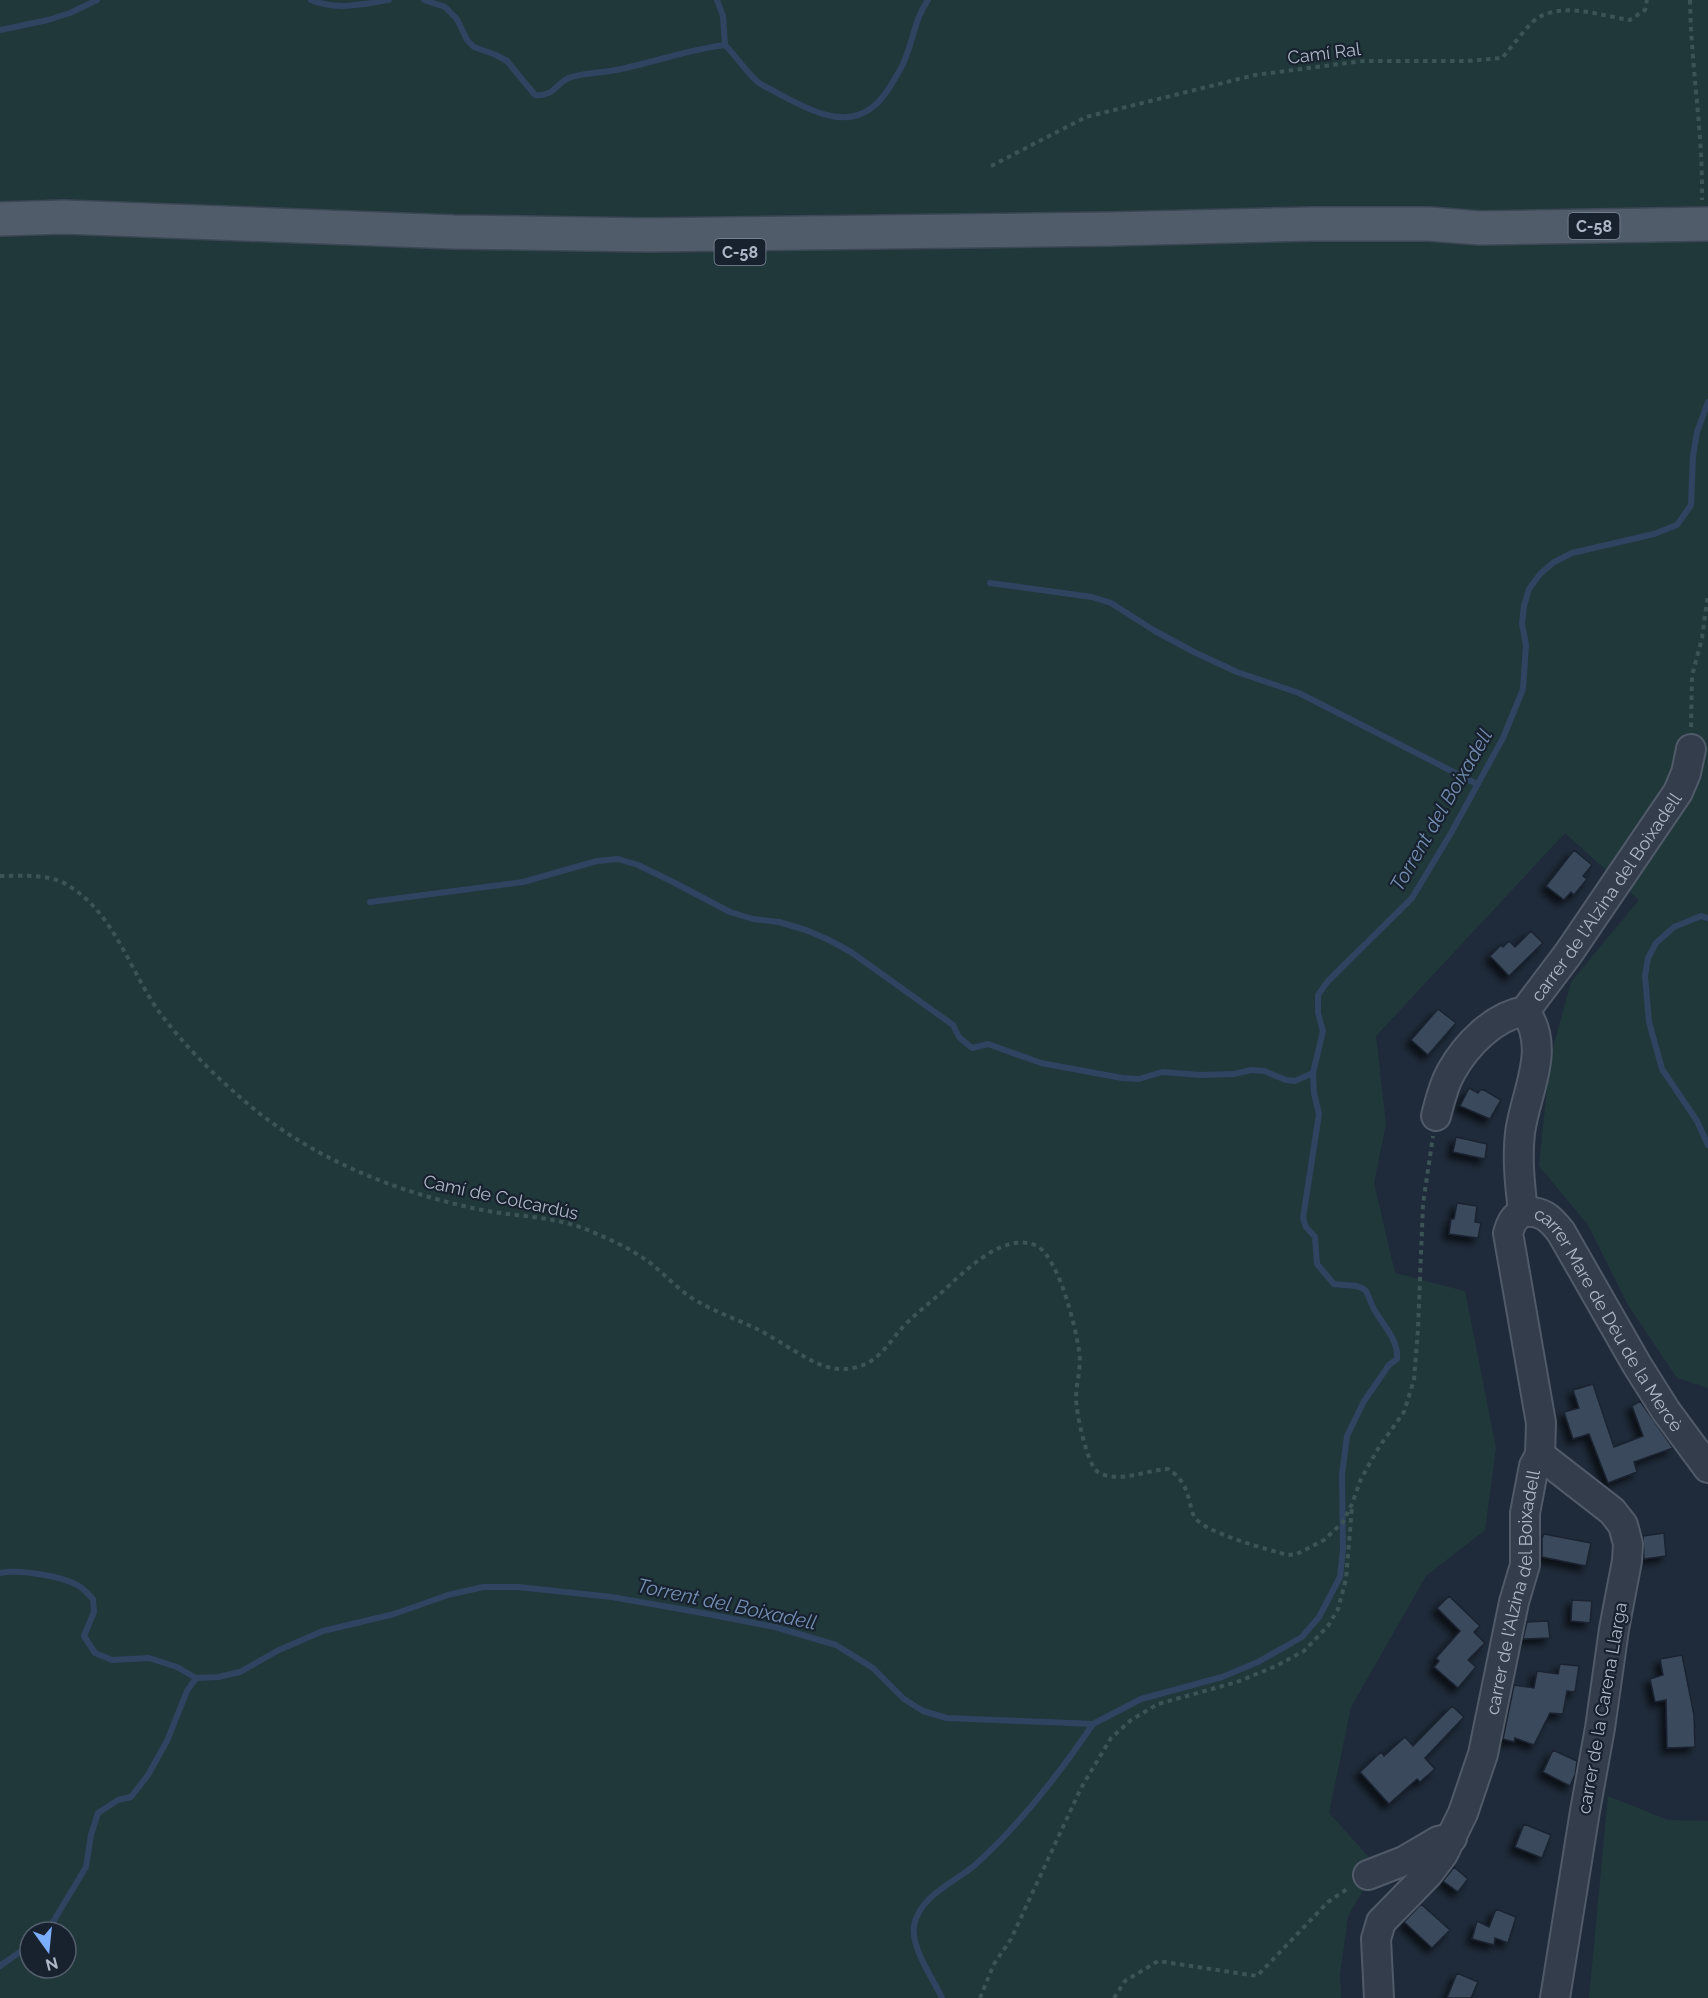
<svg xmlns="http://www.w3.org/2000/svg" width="1708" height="1998" viewBox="0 0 1708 1998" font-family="Raleway,sans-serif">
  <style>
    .green { fill: #21383b; fill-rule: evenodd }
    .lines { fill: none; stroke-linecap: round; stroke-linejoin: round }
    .stream { stroke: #2f4461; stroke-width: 6 }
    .building { fill: #3b495b; stroke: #1a2431; stroke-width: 1.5; filter: url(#shadow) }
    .minor-casing { stroke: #505a68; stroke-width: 32 }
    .major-casing { stroke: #3c4654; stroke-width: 36 }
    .path { stroke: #3c5456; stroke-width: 4; stroke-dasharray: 4.5 4.5; stroke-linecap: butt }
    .minor { stroke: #333d4b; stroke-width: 28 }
    .major { stroke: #515c6b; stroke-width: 33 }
    .labels { text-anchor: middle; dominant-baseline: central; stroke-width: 4.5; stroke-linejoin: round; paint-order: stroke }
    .shield { fill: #18222f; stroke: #808a99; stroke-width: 1.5 }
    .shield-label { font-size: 16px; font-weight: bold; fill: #adb7c7 }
    .street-label { font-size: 18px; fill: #adb7c7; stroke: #18222f }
    .water-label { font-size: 20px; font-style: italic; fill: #738eb2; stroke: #18222f }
  </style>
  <defs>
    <filter id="shadow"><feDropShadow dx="-5.5" dy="5.5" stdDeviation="3" flood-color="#0009"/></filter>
  </defs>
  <rect width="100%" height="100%" fill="#1f2b3a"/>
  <!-- green -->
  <path class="green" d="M 0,0 L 1708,0 L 1708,1388 L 1677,1378 L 1628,1305 L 1588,1225 L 1539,1166 L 1550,1059 L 1571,982 L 1639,900 L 1565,833 L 1376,1036 L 1386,1124 L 1374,1183 L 1395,1273 L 1465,1291 L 1496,1448 L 1485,1530 L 1426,1576 L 1351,1707 L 1329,1813 L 1377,1866 L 1348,1916 L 1340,1975 L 1341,1998 L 0,1998 ZM 30,1932 L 66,1932 L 66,1968 L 30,1968 Z
    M 1608,1796 L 1668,1820 L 1708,1821 L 1708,1998 L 1589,1998 Z"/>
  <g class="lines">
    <!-- stream -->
    <path class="stream" d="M 311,0 C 337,11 362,4 389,0
      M 424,0 L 445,7 L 457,19 L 467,40 L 474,47 L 496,55 L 507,61 L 535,95 C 555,97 556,82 571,77 C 587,72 605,73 621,69 C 655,62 690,49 725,45 C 737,57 746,72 759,83 C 765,87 773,90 779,94 C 805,108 842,129 870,109 C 883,101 893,82 901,68 C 913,46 913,21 928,0
      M 717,0 L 723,16 L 725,45
      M 0,30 L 48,20 L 70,13 L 97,0
      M 990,583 L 1092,597 L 1111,603 L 1155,631 L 1196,653 L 1237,672 L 1299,693 L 1477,784
      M 370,902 L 523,882 L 597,861 L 618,859 L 638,865 L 671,881 L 730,912 L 753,919 L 779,922 L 806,930 L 829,940 L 851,952 L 953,1025 L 959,1037 L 972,1048 L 988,1044 L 1041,1063 L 1122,1078 L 1139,1079 L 1162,1072 L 1200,1075 L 1234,1074 L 1251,1070 L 1264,1071 L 1286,1080 L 1295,1081 L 1313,1073
      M 1708,918 L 1701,916 L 1674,927 L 1656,943 L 1648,958 L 1645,976 L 1649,1022 L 1662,1069 L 1697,1121 L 1708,1145
      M 0,1573 C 19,1569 62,1576 79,1586 C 84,1589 89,1595 93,1599 L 94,1612 L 84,1636 L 95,1653 L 112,1660 L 149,1658 L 177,1667 L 196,1678 L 218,1677 L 240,1672 L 279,1650 L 323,1631 L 394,1614 L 448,1595 L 483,1587 L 518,1587 L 612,1597 L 697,1612 L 775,1627 L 836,1645 L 873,1668 L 904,1699 L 923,1711 L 947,1718 L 1093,1724 L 1141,1699 L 1222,1677 L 1258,1662 L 1302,1637 L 1319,1617 L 1340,1577 L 1343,1549 L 1342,1475 L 1347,1436 L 1364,1401 L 1389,1365 L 1397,1359 C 1399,1340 1382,1324 1374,1309 C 1371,1304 1369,1296 1366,1291 C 1358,1283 1345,1286 1334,1284 L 1317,1264 L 1315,1237 L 1306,1227 L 1303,1218 L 1319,1114 L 1314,1093 L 1313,1073 L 1323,1031 L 1318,1013 L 1318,995 L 1328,981 L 1412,898 L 1451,833 L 1503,738 L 1523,689 L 1526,645 L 1522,624 L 1524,606 L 1529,589 L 1540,574 L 1554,562 L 1572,553 L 1654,534 L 1677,525 L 1691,505 L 1693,456 L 1697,432 L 1708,402
      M 43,1932 L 53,1922 L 86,1867 L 91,1835 L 98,1813 L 118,1800 L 131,1797 L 148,1775 L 167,1741 L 187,1691 L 196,1678
      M 0,1966 L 30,1945
      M 942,1998 C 933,1978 911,1949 914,1926 C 919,1896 955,1882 975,1865 C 1021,1824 1059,1774 1093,1724"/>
  </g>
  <!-- building -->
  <path class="building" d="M 1574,850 L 1592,865 L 1583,876 L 1587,879 L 1574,895 L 1571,892 L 1564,900 L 1546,886 Z
    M 1531,931 L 1543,943 L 1509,976 L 1490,956 L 1501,945 L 1503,947 L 1509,941 L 1515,947 Z
    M 1438,1009 L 1456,1023 L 1428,1055 L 1411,1040 Z
    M 1469,1088 L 1478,1093 L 1480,1090 L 1484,1090 L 1501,1100 L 1490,1119 L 1460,1106 Z
    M 1456,1137 L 1487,1144 L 1485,1159 L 1453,1152 Z
    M 1457,1203 L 1477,1206 L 1475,1222 L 1481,1223 L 1478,1238 L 1449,1234 L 1451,1219 L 1454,1219 Z
    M 1593,1384 L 1614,1447 L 1643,1436 L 1632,1406 L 1640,1401 L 1673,1448 L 1634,1462 L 1637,1472 L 1608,1483 L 1589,1434 L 1573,1439 L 1564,1412 L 1579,1408 L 1573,1390 Z
    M 1664,1533 L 1666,1556 L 1644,1559 L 1643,1536 Z
    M 1544,1534 L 1591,1543 L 1586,1566 L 1542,1557 L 1542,1538 Z
    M 1449,1596 L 1480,1626 L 1474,1632 L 1485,1643 L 1468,1660 L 1476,1667 L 1458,1688 L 1434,1667 L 1439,1661 L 1436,1658 L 1460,1631 L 1437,1608 Z
    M 1572,1600 L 1592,1601 L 1590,1623 L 1571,1621 Z
    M 1548,1621 L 1550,1638 L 1523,1639 L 1527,1622 Z
    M 1682,1655 L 1694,1715 L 1695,1747 L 1667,1748 L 1666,1700 L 1655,1702 L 1650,1679 L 1663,1675 L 1660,1659 Z
    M 1560,1664 L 1579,1666 L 1575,1692 L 1567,1691 L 1563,1714 L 1550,1713 L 1534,1745 L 1515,1738 L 1514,1742 L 1503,1739 L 1514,1685 L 1534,1688 L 1537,1671 L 1558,1674 Z
    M 1452,1706 L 1464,1717 L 1425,1758 L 1435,1769 L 1420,1782 L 1417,1779 L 1389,1804 L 1360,1772 L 1381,1752 L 1384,1756 L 1405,1737 L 1413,1746 Z
    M 1553,1750 L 1577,1761 L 1575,1775 L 1570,1786 L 1543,1772 Z
    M 1524,1824 L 1551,1835 L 1542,1858 L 1515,1847 Z
    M 1454,1867 L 1468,1879 L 1458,1892 L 1443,1881 Z
    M 1421,1904 L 1450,1930 L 1432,1948 L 1404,1922 Z
    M 1496,1909 L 1516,1917 L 1508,1943 L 1495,1938 L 1494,1945 L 1472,1939 L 1477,1921 L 1489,1927 Z
    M 1457,1973 L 1478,1982 L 1471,1998 L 1447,1998 Z"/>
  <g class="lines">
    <defs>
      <g id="minor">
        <path id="s1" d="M 1525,1011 L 1568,954 L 1678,792 L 1686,773 L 1691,749"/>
        <path d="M 1436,1116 C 1440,1101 1443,1086 1451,1072 C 1466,1045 1494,1016 1525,1011"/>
        <path id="s2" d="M 1523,1212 C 1542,1210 1550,1218 1561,1232 L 1637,1365 L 1666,1411 L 1708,1468"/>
        <path d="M 1540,1455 L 1612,1511 L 1623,1525 L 1628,1544 L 1627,1561 L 1614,1629 L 1600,1728 L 1585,1811 L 1555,1998"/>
        <path d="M 1368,1875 L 1404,1861 L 1438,1841 L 1452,1838"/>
        <path id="s3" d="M 1379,1998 L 1376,1939 L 1381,1922 L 1428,1874 L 1443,1854 L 1463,1813 L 1483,1754 L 1514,1602 L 1525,1565 L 1525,1513 L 1534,1466 L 1540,1455 L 1541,1423 L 1508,1233 C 1511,1223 1514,1217 1523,1212 C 1520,1185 1517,1159 1520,1133 C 1525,1093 1552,1049 1525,1011"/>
      </g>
      <path id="major" d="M 0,219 L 64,217 L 454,232 L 648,235 L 1111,229 L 1311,224 L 1429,224 L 1480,228 L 1708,224"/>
    </defs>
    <!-- minor casing -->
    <use href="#minor" class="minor-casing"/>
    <!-- major casing -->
    <use href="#major" class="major-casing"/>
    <!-- path -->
    <path class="path" d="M 1690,0 C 1691,67 1703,132 1702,200
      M 991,166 L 1086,117 L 1255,75 L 1363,61 L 1467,61 L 1502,58 C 1510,49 1528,25 1536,19 C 1563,1 1601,16 1630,20 L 1645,10 L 1647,0
      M 1691,727 L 1692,676 L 1702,638 L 1708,594
      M 0,876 C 22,876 50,873 69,886 C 115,914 130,972 160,1013 C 182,1043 213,1074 242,1099 C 310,1158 394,1192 482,1210 C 518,1217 556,1216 590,1231 C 607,1238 625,1246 640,1256 C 660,1268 675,1288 695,1300 C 715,1312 739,1320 759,1330 C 780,1341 800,1356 821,1365 C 839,1372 858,1370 874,1359 C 884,1351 892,1340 900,1330 C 913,1316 927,1305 941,1293 C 963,1273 1002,1232 1035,1245 C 1058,1254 1076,1328 1079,1351 C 1082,1367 1076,1383 1076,1398 C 1076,1412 1087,1465 1098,1472 C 1118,1484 1146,1470 1168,1469 C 1182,1478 1186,1487 1190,1503 C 1191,1507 1192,1513 1194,1516 C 1201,1532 1269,1550 1288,1555 L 1297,1554 L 1324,1540 L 1343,1522 L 1352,1504 L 1361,1479 L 1379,1447 L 1404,1412 L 1414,1380 L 1418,1329 L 1423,1204 L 1433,1136
      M 980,1998 L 994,1964 L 1011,1939 L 1081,1788 L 1111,1738 L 1131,1720 L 1158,1704 L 1237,1682 L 1276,1666 L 1304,1651 L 1328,1626 L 1338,1609 L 1346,1579 L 1352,1507
      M 1114,1998 L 1125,1981 L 1158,1961 L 1257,1976 L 1328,1902 L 1350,1887"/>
    <!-- minor -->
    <use href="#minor" class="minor"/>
    <!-- major -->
    <use href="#major" class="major"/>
  </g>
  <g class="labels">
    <!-- shield labels -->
    <g class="shield">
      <rect x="1568.5" y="213" width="51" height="26" rx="4.5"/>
      <rect x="714.5" y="239" width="51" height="26" rx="4.5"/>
    </g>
    <g class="shield-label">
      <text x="1594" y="226">C-58</text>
      <text x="740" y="252">C-58</text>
    </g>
    <!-- street labels -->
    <g class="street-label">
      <text transform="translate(1324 53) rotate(-7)">Camí Ral</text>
      <text stroke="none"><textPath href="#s1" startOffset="140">carrer de l'Alzina del Boixadell</textPath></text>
      <text transform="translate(501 1197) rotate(12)">Camí de Colcardús</text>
      <text stroke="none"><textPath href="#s2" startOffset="144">carrer Mare de Déu de la Mercè</textPath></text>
      <text stroke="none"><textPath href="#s3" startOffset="442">carrer de l'Alzina del Boixadell</textPath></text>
      <text transform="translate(1602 1708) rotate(-80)">carrer de la Carena Llarga</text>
    </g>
    <!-- water labels -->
    <g class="water-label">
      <text transform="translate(1441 810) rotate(-60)">Torrent del Boixadell</text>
      <text transform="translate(727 1604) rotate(12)">Torrent del Boixadell</text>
    </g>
  </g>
  <!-- north arrow -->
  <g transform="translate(48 1950) rotate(165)"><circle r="28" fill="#18222f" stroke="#545e6c" stroke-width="1.5"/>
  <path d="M0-4.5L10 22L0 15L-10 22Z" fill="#7baeff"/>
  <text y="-9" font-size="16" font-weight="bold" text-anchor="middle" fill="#adb7c7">N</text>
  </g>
</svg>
